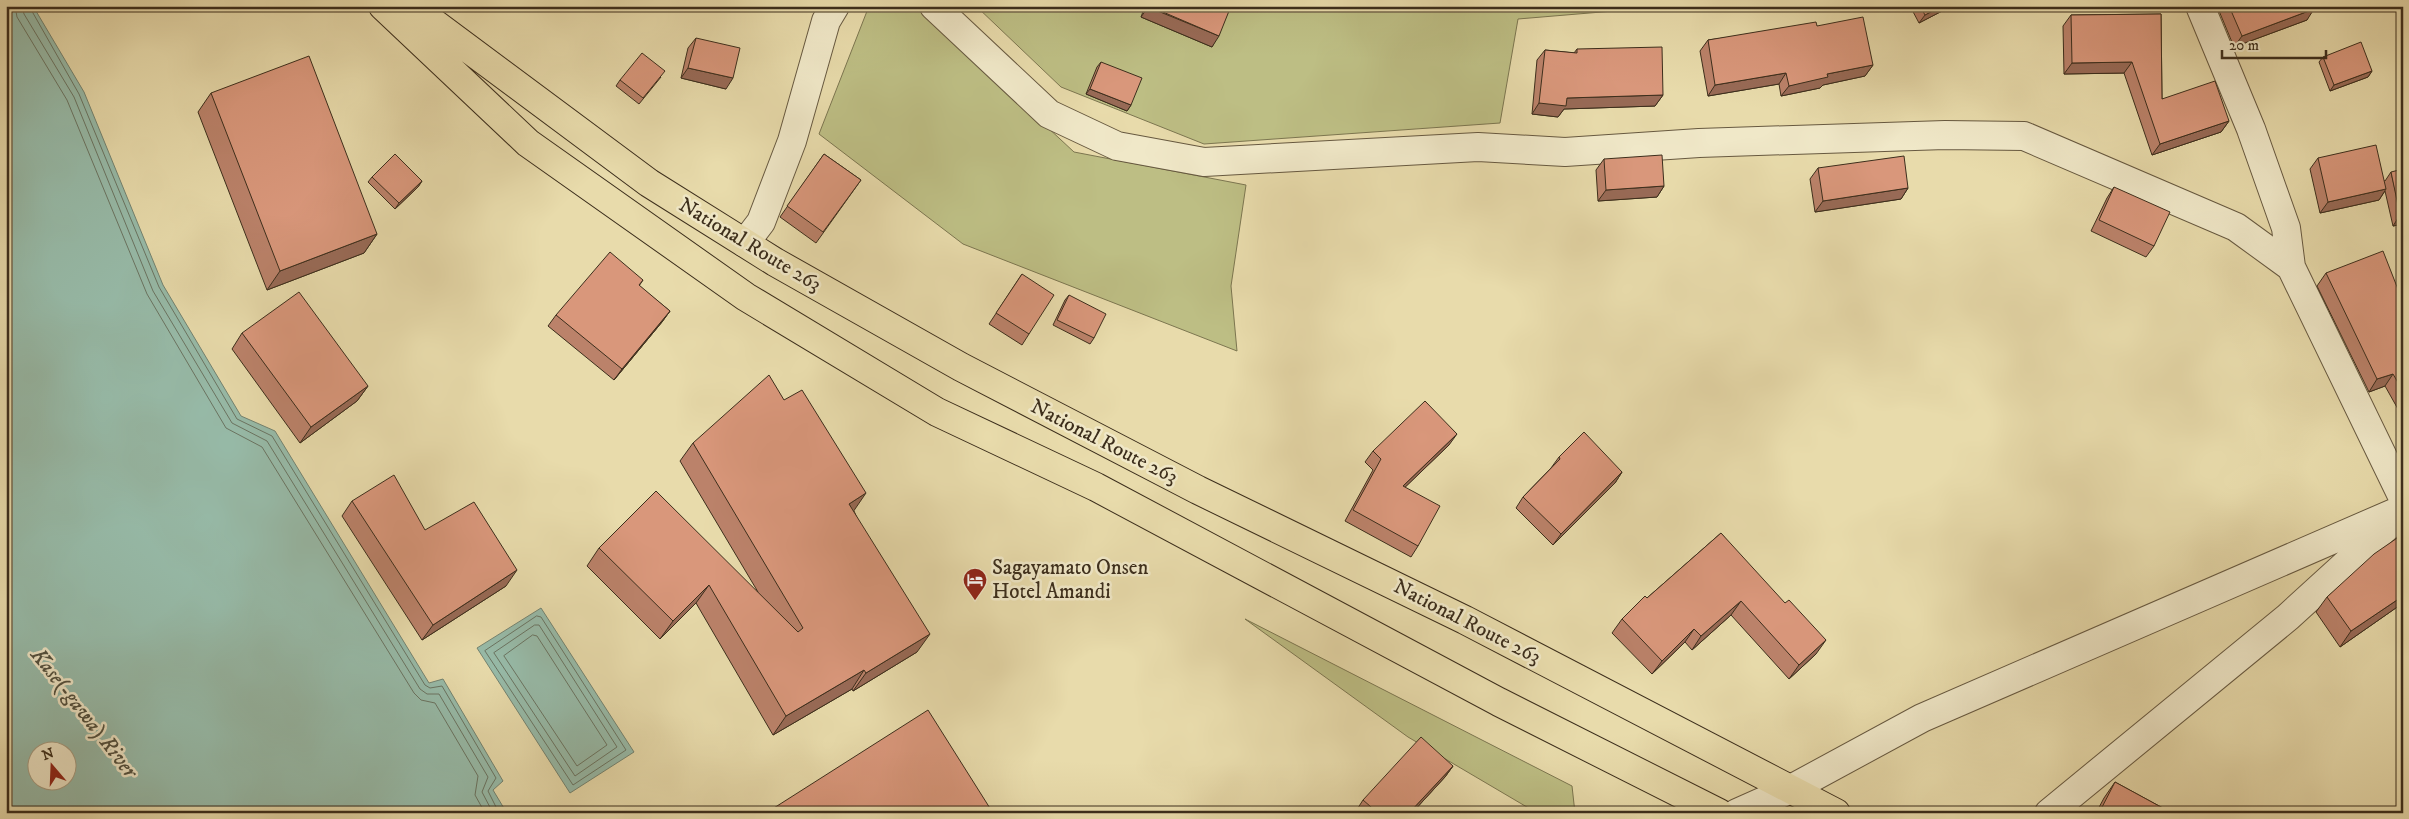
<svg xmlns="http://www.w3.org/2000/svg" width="2409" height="819" viewBox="0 0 2409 819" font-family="'IM FELL DW Pica',serif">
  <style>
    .green { fill: #bdbe84; stroke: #7c7650 }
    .water { fill: #97bba9; stroke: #738371; fill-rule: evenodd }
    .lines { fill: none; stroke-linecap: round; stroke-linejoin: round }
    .shore { stroke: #6a7462; stroke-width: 1 }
    .minor-casing { stroke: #675940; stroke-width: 30 }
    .highway-casing { stroke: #3c2e1c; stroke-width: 30 }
    .minor { stroke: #f0e8c8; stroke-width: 28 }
    .highway { stroke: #e8dbab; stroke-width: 28 }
    .wall { fill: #bb826a; stroke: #3c2e1c }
    .shaded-wall { fill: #986a56; stroke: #3c2e1c }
    .building { fill: #d9977b; stroke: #3c2e1c }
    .labels { text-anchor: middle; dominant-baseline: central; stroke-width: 5; stroke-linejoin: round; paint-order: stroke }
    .street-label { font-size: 21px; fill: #3c2e1c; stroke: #f0e8c8 }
    .poi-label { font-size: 21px; fill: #3c2e1c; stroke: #f0e8c8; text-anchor: start }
    .water-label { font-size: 22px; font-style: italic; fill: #53513f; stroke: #f0e8c8 }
  </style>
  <rect width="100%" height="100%" fill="#e8dbab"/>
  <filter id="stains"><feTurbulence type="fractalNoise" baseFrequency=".004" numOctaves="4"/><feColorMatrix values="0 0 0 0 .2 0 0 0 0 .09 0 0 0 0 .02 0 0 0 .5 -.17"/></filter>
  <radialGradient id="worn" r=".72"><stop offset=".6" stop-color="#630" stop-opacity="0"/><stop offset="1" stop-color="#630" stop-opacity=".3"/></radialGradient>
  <!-- green -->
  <path class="green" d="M 869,6 L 917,6 L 1074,152 L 1246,185 L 1231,286 L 1237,351 L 963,244 L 819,134 Z
    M 976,6 L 1673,6 L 1518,19 L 1500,123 L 1204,144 L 1061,87 Z
    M 1245,619 L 1572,786 L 1575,813 L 1537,813 L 1408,737 Z"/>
  <!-- water -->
  <path class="water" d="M 6,6 L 33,6 L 84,92 L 163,285 L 241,416 L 275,431 L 429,683 L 443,679 L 503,781 L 493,790 L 505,810 L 503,813 L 6,813 ZM 38,752 L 68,752 L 68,782 L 38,782 Z
    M 541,608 L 634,752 L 570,793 L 477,648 Z"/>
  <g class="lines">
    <!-- shore -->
    <path class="shore" d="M 15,6 L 17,17 L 67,100 L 147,294 L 226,428 L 262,447 L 414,693 L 421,700 L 435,703 L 478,776 L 475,795 L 485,813
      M 22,6 L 24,14 L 74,97 L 153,291 L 232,423 L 267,441 L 420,689 L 427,694 L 439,694 L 488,777 L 482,792 L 493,813
      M 29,6 L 79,94 L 159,287 L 237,419 L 272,436 L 425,685 L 430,688 L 442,686 L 496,778 L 488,791 L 499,813
      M 537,616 L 541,617 L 626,750 L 573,785 L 485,651 Z
      M 535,625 L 539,625 L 617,747 L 575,776 L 494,653 Z
      M 533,635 L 537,636 L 607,745 L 577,766 L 504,656 Z"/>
    <defs>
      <path id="minor" d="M 934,6 L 1049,114 L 1117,146 L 1204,162 L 1478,147 L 1565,152 L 1699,143 L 1945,135 L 2024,136 L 2236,227 L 2291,267 L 2403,498
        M 2200,6 L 2251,129 L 2286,228 L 2291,267
        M 745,243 L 761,222 L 792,141 L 826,21 L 835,6
        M 1737,813 L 1791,789 L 1922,718 L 2403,509
        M 2049,813 L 2288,617 L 2391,523"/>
      <path id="highway" d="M 383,6 L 528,143 L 746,297 L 937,412 L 1096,487 L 1499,702 L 1719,813
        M 411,6 L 649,183 L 775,262 L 961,367 L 1198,490 L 1465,620 L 1836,813"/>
    </defs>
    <!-- minor casing -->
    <use href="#minor" class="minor-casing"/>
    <!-- highway casing -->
    <use href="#highway" class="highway-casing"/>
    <!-- minor -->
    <use href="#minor" class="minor"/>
    <!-- highway -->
    <use href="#highway" class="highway"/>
  </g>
  <!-- wall -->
  <path class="wall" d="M 1145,6 L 1231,6 L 1212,47 L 1141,17 Z
    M 1910,6 L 1947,6 L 1944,10 L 1919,23 Z
    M 2217,6 L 2313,6 L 2307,20 L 2234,47 Z
    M 2161,14 L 2162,99 L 2229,121 L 2221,132 L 2152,155 L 2124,73 L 2064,74 L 2063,26 L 2071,15 Z
    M 1817,26 L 1873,65 L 1865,76 L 1823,85 L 1820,88 L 1781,96 L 1779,84 L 1708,96 L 1700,51 L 1708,40 Z
    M 696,38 L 726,89 L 681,78 L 688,48 Z
    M 1577,49 L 1663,95 L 1655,106 L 1564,109 L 1558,117 L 1532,114 L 1537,60 L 1545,50 L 1574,53 Z
    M 2323,57 L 2372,71 L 2368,77 L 2330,91 L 2319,62 Z
    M 1101,62 L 1131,105 L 1127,111 L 1086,94 L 1097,67 Z
    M 661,77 L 639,104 L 616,86 L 620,80 Z
    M 211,93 L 377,234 L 364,253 L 267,290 L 198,112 Z
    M 824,154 L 861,180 L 816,243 L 780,217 Z
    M 2318,158 L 2385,181 L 2391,172 L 2403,224 L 2393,226 L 2385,191 L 2379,200 L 2320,213 L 2310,169 Z
    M 1604,159 L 1664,186 L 1657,197 L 1598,201 L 1596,170 Z
    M 1818,168 L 1908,188 L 1901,199 L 1815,212 L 1810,179 Z
    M 372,177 L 422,181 L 418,187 L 395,209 L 368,182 Z
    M 2114,187 L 2154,246 L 2146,257 L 2091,231 L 2107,198 Z
    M 2326,273 L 2401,297 L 2403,297 L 2403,418 L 2385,386 L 2369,392 L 2317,286 Z
    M 1022,274 L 1029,334 L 1022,345 L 989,324 Z
    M 643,280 L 639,286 L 670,311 L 662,322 L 614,380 L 548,326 L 556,315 Z
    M 1069,295 L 1094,338 L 1090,344 L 1053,325 L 1065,300 Z
    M 242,333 L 368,386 L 357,401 L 300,443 L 232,349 Z
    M 693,443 L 854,511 L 917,652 L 853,691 L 852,689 L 773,735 L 696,603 L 660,639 L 587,566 L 599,548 L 758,592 L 680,461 Z
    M 1449,445 L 1405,487 L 1418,546 L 1411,557 L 1345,521 L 1373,470 L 1365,462 L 1373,451 Z
    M 1559,457 L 1622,472 L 1615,483 L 1553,545 L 1516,508 L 1523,497 L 1551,468 Z
    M 352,501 L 506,586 L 422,640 L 342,516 Z
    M 1721,533 L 1816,654 L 1789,679 L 1731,615 L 1692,650 L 1685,642 L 1652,674 L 1612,633 L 1622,619 L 1647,598 Z
    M 2403,534 L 2403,603 L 2340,647 L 2316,612 L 2327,597 Z
    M 1453,766 L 1445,777 L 1412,813 L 1358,813 L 1356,811 L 1363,800 Z
    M 2115,782 L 2172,813 L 2096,813 L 2104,798 Z"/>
  <!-- shaded-wall -->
  <path class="shaded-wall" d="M 1942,6 L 1947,6 L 1944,10 L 1919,23 L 1925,15 Z
    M 1148,7 L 1219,36 L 1212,47 L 1141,17 Z
    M 2314,9 L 2307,20 L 2234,47 L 2242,36 Z
    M 2132,62 L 2124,73 L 2064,74 L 2072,63 Z
    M 1873,65 L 1865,76 L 1823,85 L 1820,88 L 1781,96 L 1789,86 L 1827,74 Z
    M 688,68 L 733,78 L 726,89 L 681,78 Z
    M 2372,71 L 2368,77 L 2330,91 L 2334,85 Z
    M 1786,73 L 1779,84 L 1708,96 L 1715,85 Z
    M 1090,89 L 1131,105 L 1127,111 L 1086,94 Z
    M 1663,95 L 1655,106 L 1564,109 L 1558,117 L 1532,114 L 1539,103 L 1567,98 Z
    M 2229,121 L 2221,132 L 2152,155 L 2160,144 Z
    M 422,181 L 418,187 L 395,209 L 399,203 Z
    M 1664,186 L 1657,197 L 1598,201 L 1606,190 Z
    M 1908,188 L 1901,199 L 1815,212 L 1823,201 Z
    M 2386,189 L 2379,200 L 2320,213 L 2328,202 Z
    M 2400,215 L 2403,215 L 2403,224 L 2393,226 Z
    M 377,234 L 364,253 L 267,290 L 280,271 Z
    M 670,311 L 662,322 L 614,380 L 622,369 Z
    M 2393,374 L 2385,386 L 2369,392 L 2377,379 Z
    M 368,386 L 357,401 L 300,443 L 311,427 Z
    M 1457,434 L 1449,445 L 1395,497 L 1403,486 Z
    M 1622,472 L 1615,483 L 1553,545 L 1561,534 Z
    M 866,493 L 853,512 L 849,504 Z
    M 517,570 L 506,586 L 422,640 L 433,625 Z
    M 709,585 L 696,603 L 660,639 L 673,621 Z
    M 2403,596 L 2403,603 L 2340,647 L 2351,631 Z
    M 1741,601 L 1731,615 L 1692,650 L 1701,636 Z
    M 1694,629 L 1685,642 L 1652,674 L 1662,661 Z
    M 930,634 L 917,652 L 853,691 L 866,673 Z
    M 1826,640 L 1816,654 L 1789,679 L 1799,665 Z
    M 864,670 L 852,689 L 773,735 L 786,716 Z
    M 1453,766 L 1445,777 L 1412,813 L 1409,813 Z"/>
  <!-- building -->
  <path class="building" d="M 1149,6 L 1231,6 L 1219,36 Z
    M 1920,6 L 1942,6 L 1925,15 Z
    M 2229,6 L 2313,6 L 2314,9 L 2242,36 Z
    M 2161,14 L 2162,99 L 2215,81 L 2229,121 L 2160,144 L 2132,62 L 2072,63 L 2071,15 Z
    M 1863,17 L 1873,65 L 1827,74 L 1828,77 L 1789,86 L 1786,73 L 1715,85 L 1708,40 L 1816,22 L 1817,26 Z
    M 696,38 L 740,48 L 733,78 L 688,68 Z
    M 2361,42 L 2372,71 L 2334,85 L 2323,57 Z
    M 1662,47 L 1663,95 L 1567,98 L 1566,106 L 1539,103 L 1545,50 L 1577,53 L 1577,49 Z
    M 642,53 L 665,71 L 643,98 L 620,80 Z
    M 309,56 L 377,234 L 280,271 L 211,93 Z
    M 1101,62 L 1142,78 L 1131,105 L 1090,89 Z
    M 2376,145 L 2386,189 L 2328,202 L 2318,158 Z
    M 395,154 L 422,181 L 399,203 L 372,177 Z
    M 824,154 L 861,180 L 823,232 L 787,206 Z
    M 1662,155 L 1664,186 L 1606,190 L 1604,159 Z
    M 1904,156 L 1908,188 L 1823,201 L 1818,168 Z
    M 2403,169 L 2403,215 L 2400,215 L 2391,172 Z
    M 2114,187 L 2170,212 L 2154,246 L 2099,220 Z
    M 2383,251 L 2401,297 L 2403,297 L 2403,391 L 2393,374 L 2377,379 L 2326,273 Z
    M 610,252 L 643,280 L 639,285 L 670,311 L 622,369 L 556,315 Z
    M 1022,274 L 1054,295 L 1029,334 L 996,313 Z
    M 299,292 L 368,386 L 311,427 L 242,333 Z
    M 1069,295 L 1106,314 L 1094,338 L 1057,320 Z
    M 769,375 L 784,400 L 802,390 L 866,493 L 849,504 L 930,634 L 866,673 L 864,670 L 786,716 L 709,585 L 673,621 L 599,548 L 656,491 L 798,632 L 803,628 L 693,443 Z
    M 1425,401 L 1457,434 L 1403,486 L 1440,506 L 1418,546 L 1353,510 L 1381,459 L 1373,451 Z
    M 1584,432 L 1622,472 L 1561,534 L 1523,497 L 1560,459 L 1559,457 Z
    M 394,475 L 425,530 L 474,502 L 517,570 L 433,625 L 352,501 Z
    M 1721,533 L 1785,603 L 1789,600 L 1826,640 L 1799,665 L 1741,601 L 1701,636 L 1694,629 L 1662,661 L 1622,619 L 1645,596 L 1647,598 Z
    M 2403,534 L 2403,596 L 2351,631 L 2327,597 L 2374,554 Z
    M 928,710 L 993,813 L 766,813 Z
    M 1421,737 L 1453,766 L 1409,813 L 1378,813 L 1363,800 Z
    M 2115,782 L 2172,813 L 2099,813 Z"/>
  <!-- icons -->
  <defs>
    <symbol id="hotel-pin" viewBox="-11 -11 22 30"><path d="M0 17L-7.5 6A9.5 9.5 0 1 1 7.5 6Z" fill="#8f2418" stroke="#f0e8c8"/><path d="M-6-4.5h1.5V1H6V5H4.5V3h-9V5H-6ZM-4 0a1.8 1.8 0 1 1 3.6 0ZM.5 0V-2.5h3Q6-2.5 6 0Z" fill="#fff"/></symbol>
  </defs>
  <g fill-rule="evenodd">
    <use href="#hotel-pin" x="961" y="566" width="28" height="38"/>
  </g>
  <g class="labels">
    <!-- street labels -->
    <g class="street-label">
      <text transform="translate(750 245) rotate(31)">National Route 263</text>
      <text transform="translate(1104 442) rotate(27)">National Route 263</text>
      <text transform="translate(1467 622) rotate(27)">National Route 263</text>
    </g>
    <!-- poi labels -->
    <g class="poi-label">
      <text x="992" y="568">Sagayamato Onsen<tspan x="992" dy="24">Hotel Amandi</tspan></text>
    </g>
    <!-- water labels -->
    <g class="water-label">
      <text transform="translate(84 713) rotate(52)">Kase(-gawa) River</text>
    </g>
  </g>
  <!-- margin -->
  <rect width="2409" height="819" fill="none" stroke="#e8dbab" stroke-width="25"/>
  <rect x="8" y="8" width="2394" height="804" fill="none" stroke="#3c2e1c" stroke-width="2.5"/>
  <rect x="12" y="12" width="2384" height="794" fill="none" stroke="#3c2e1c"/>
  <!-- north arrow -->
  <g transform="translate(52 766) rotate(341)"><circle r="24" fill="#f0e8c8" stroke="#a89e83"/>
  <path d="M0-4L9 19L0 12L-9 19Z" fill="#8f2418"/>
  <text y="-8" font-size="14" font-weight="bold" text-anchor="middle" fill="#3c2e1c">N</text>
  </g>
  <!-- scale -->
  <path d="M2222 50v8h104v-8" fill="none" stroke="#3c2e1c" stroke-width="2.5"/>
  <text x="2229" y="50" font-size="15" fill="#3c2e1c" stroke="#f0e8c8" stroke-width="4" paint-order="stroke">20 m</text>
  <rect width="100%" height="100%" filter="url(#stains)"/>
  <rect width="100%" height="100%" fill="url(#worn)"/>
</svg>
